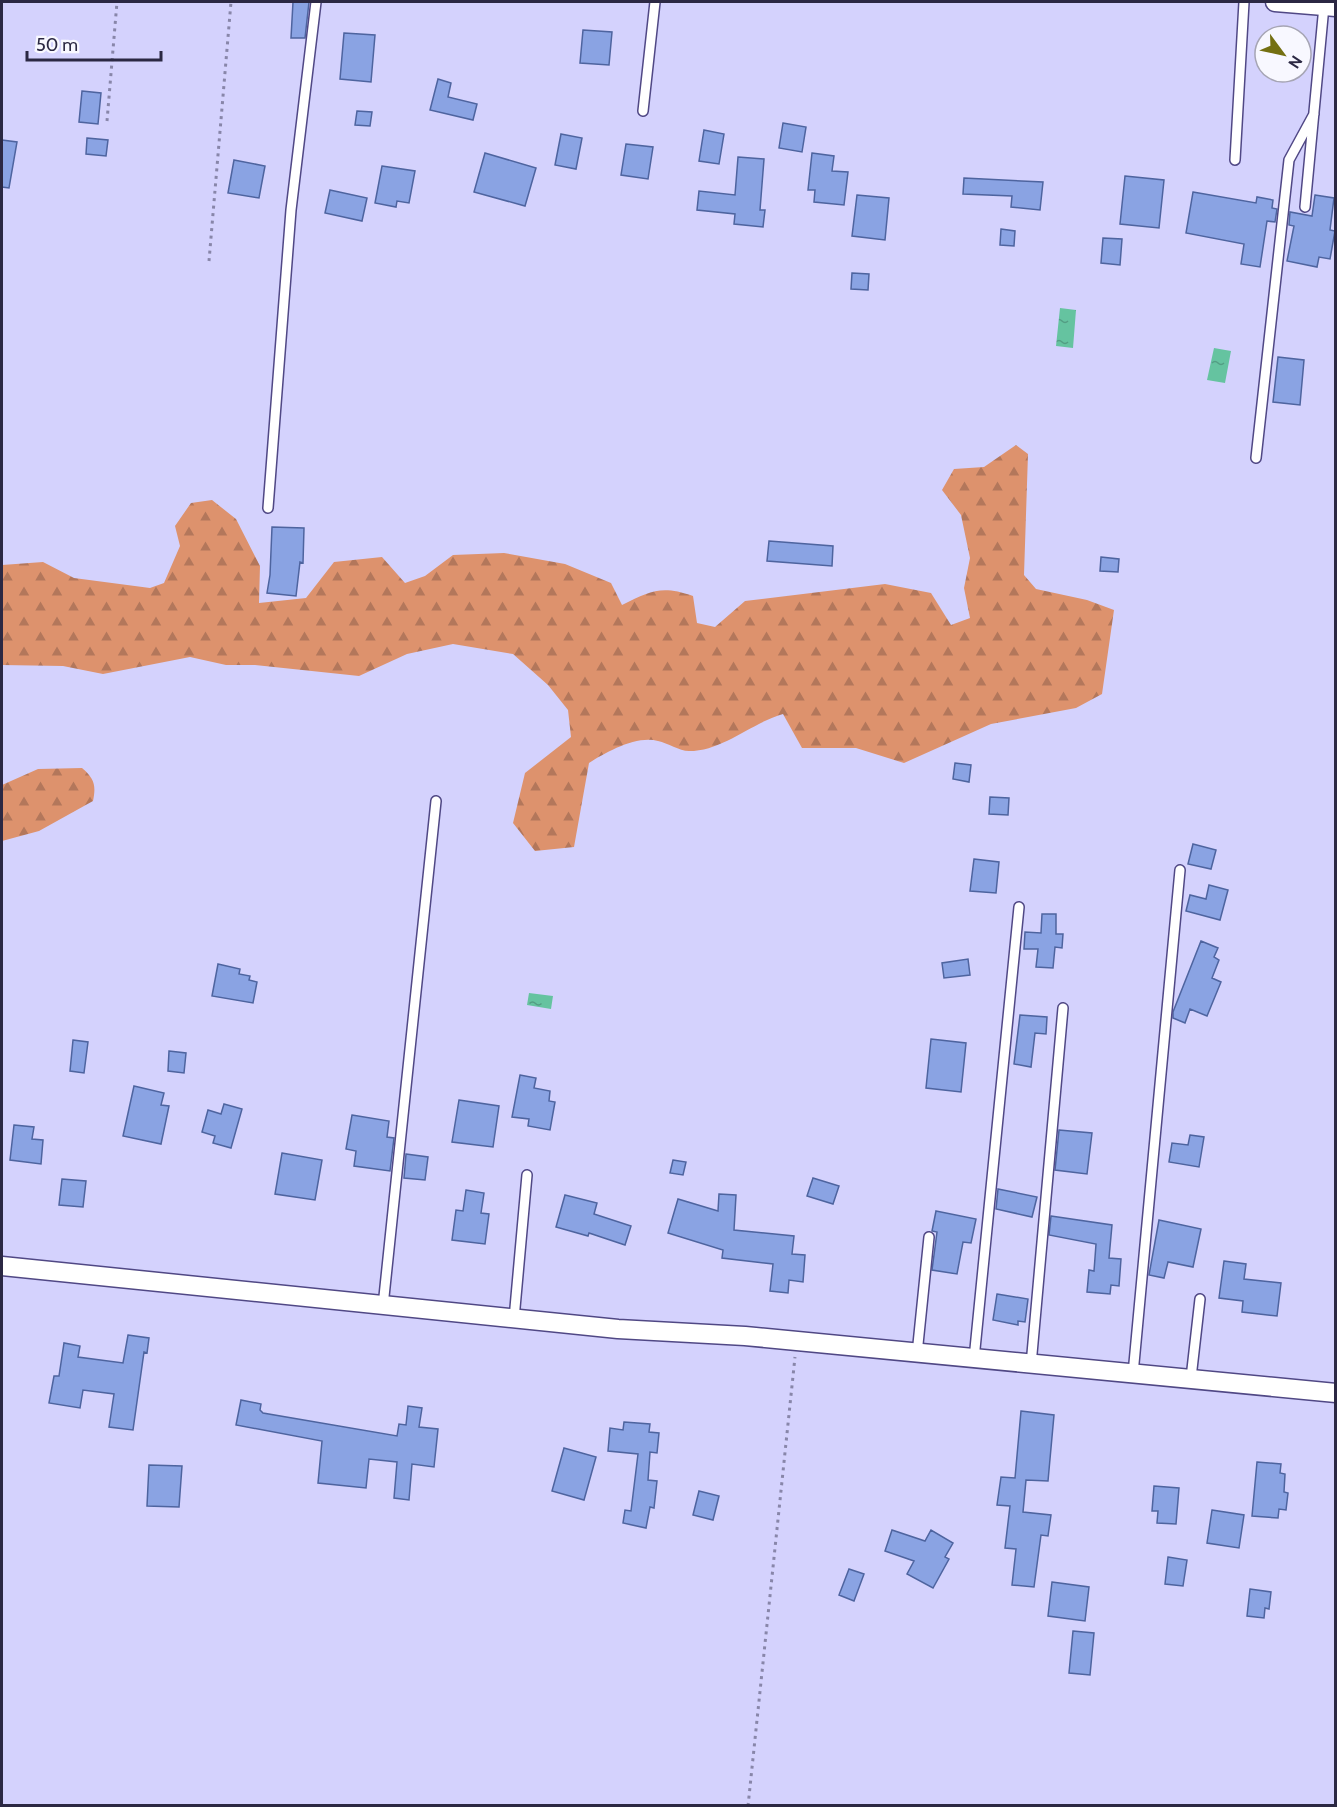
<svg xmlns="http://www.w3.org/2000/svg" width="1337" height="1807" viewBox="0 0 1337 1807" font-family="Cabin,sans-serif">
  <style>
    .forest { fill: url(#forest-firs) }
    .water { fill: url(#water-ripples) }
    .building { fill: #8aa3e3; stroke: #4e649f; stroke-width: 1.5 }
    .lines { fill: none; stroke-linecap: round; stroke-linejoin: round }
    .lane-casing { stroke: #504885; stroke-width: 12 }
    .street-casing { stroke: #504885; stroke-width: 21 }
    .path { stroke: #8886a9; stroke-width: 3; stroke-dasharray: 3 4.5; stroke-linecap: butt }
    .lane { stroke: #fff; stroke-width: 9 }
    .street { stroke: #fff; stroke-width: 18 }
  </style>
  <defs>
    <pattern id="forest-firs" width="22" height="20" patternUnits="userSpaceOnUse" patternTransform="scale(1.5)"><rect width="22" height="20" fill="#dd926d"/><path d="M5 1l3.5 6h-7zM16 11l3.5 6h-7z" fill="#b3775b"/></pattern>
    <pattern id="water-ripples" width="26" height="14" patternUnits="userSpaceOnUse" patternTransform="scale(1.5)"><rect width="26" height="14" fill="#65c3a0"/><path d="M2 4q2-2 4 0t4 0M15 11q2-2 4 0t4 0" fill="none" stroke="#539e84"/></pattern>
  </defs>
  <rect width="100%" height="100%" fill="#d4d2fd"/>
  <!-- forest -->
  <path class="forest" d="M 1016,445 L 1028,454 L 1024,575 L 1036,589 L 1087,600 L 1114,610 L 1102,694 L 1076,708 L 991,724 L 904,763 L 856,748 L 802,748 L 783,714 C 751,723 723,751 689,751 C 679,751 668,743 658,741 C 637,735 606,752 589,763 L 574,847 L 535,851 L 513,823 L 525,773 L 571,737 L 568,710 L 548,685 L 513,654 L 453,644 L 407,654 L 359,676 L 255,665 L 226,665 L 190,657 L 103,674 L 63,666 L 2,665 L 2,565 L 43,562 L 74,578 L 150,588 L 164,583 L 180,546 L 175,526 L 191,503 L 212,500 L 236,519 L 260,566 L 259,603 L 306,598 L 334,562 L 382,557 L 405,583 L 425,576 L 453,555 L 504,553 L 565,564 L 611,583 L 622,605 C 651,591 661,585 693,596 L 697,623 L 715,627 L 745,601 L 885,584 L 931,593 L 951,625 L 970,618 L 964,588 L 970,558 L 961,515 L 942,490 L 954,469 L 984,467 Z
    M 82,768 C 95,779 96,786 93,801 L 39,831 L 2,841 L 2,785 L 38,769 Z"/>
  <!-- water -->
  <path class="water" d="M 1060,308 L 1076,310 L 1073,348 L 1056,346 Z
    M 1214,348 L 1231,351 L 1225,383 L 1207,380 Z
    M 529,993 L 553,996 L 551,1009 L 527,1005 Z"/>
  <!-- building -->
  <path class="building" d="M 293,2 L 309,2 L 305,38 L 291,38 Z
    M 583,30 L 612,32 L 609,65 L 580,63 Z
    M 344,33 L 375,35 L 371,82 L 340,79 Z
    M 438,79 L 451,83 L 448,97 L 477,104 L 473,120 L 430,110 Z
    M 82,91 L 101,93 L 98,124 L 79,122 Z
    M 357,111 L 372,112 L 370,126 L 355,125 Z
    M 783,123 L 806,127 L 802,152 L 779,148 Z
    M 704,130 L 724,134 L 719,164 L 699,161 Z
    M 561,134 L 582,138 L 576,169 L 555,165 Z
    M 87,138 L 108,140 L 106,156 L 86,154 Z
    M 2,140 L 17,142 L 9,188 L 2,187 Z
    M 626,144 L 653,147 L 648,179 L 621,175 Z
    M 485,153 L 536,168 L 525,206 L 474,192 Z
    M 812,153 L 834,156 L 832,171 L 848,172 L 844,205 L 814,202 L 815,190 L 808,190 Z
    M 738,157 L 764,159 L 760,210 L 765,210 L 763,227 L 734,224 L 735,214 L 697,210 L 699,191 L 735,195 Z
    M 234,160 L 265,166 L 259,198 L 228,193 Z
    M 382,166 L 415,171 L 409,203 L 397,201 L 396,207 L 375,203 Z
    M 1125,176 L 1164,180 L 1159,228 L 1120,224 Z
    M 964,178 L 1043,182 L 1040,210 L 1011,207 L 1012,196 L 963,194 Z
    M 330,190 L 367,198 L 362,221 L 325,213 Z
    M 1193,192 L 1256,203 L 1257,197 L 1273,200 L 1272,208 L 1277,209 L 1275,222 L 1267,221 L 1260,267 L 1241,264 L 1244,244 L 1186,233 Z
    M 857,195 L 889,198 L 885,240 L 852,236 Z
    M 1315,195 L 1334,198 L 1330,230 L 1335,231 L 1330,259 L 1319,257 L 1317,267 L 1287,261 L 1294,226 L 1289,225 L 1290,212 L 1312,216 Z
    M 1001,229 L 1015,231 L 1014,246 L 1000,245 Z
    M 1103,238 L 1122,239 L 1120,265 L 1101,263 Z
    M 852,273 L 869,274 L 868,290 L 851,289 Z
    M 1278,357 L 1304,360 L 1300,405 L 1273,402 Z
    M 272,527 L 304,528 L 303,563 L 300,562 L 296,596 L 267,593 L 270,575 Z
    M 769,541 L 833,546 L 832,566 L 767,561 Z
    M 1101,557 L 1119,559 L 1118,572 L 1100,571 Z
    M 955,763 L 971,765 L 969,782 L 953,779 Z
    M 990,797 L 1009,798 L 1008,815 L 989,814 Z
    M 1193,844 L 1216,850 L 1211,869 L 1188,864 Z
    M 974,859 L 999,862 L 996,893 L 970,891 Z
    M 1209,885 L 1228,890 L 1220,920 L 1186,911 L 1190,895 L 1206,899 Z
    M 1042,914 L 1056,914 L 1056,934 L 1063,934 L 1062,948 L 1055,947 L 1053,968 L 1036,967 L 1038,949 L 1024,949 L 1025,932 L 1041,933 Z
    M 1201,941 L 1218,948 L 1214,957 L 1219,960 L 1212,978 L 1221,982 L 1207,1016 L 1190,1009 L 1185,1023 L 1173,1018 L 1173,1012 Z
    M 968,959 L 970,975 L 944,978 L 942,963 Z
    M 218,964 L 240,969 L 239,974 L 250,976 L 249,980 L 257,982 L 253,1003 L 212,996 Z
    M 1020,1015 L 1047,1017 L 1046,1034 L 1035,1033 L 1031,1067 L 1014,1064 Z
    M 931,1039 L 966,1043 L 961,1092 L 926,1088 Z
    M 73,1040 L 88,1042 L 84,1073 L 70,1071 Z
    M 169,1051 L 186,1053 L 184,1073 L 168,1071 Z
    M 520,1075 L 536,1078 L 534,1088 L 550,1091 L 549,1101 L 555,1102 L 550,1130 L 528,1126 L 529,1119 L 512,1117 Z
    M 134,1086 L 164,1093 L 161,1105 L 169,1106 L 161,1144 L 123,1136 Z
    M 459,1100 L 499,1106 L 493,1147 L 452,1142 Z
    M 224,1104 L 242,1109 L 231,1148 L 213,1143 L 215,1136 L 202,1132 L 208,1110 L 221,1114 Z
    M 352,1115 L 389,1121 L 387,1137 L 394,1138 L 390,1171 L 354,1166 L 356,1151 L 346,1149 Z
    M 14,1125 L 34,1127 L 32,1139 L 43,1140 L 41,1164 L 10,1160 Z
    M 1059,1130 L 1092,1133 L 1087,1174 L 1055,1170 Z
    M 1190,1135 L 1204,1137 L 1199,1167 L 1169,1162 L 1172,1143 L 1188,1145 Z
    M 282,1153 L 322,1160 L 315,1200 L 275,1194 Z
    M 406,1154 L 428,1157 L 425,1180 L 404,1178 Z
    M 673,1160 L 686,1162 L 683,1175 L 670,1173 Z
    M 813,1178 L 839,1186 L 833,1204 L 807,1196 Z
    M 62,1179 L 86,1181 L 83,1207 L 59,1205 Z
    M 998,1189 L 1037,1197 L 1032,1217 L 996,1209 Z
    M 466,1190 L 484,1193 L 481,1213 L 489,1214 L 485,1244 L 452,1240 L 456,1210 L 463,1211 Z
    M 719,1194 L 736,1195 L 734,1230 L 794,1236 L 792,1254 L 805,1255 L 803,1282 L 789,1280 L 788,1293 L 770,1291 L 773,1264 L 722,1258 L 723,1250 L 668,1233 L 678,1199 L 718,1211 Z
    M 565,1195 L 597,1203 L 594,1214 L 631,1226 L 625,1245 L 589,1233 L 588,1236 L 556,1227 Z
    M 936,1211 L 976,1219 L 971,1243 L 963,1242 L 957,1274 L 932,1270 L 937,1232 L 932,1231 Z
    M 1051,1216 L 1112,1225 L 1109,1258 L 1121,1259 L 1119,1286 L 1111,1285 L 1110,1294 L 1087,1292 L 1089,1270 L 1094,1271 L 1096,1244 L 1049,1235 Z
    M 1159,1220 L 1201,1229 L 1193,1267 L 1168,1262 L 1164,1278 L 1149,1275 Z
    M 1224,1261 L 1246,1264 L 1244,1279 L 1281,1283 L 1277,1316 L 1242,1312 L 1243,1301 L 1219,1298 Z
    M 997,1294 L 1028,1299 L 1025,1322 L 1018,1321 L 1018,1325 L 993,1320 Z
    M 128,1335 L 149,1338 L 147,1353 L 144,1352 L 133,1430 L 109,1427 L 114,1394 L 83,1390 L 80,1408 L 49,1403 L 54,1376 L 59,1376 L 64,1343 L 80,1346 L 78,1357 L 123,1363 Z
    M 241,1400 L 261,1404 L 260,1410 L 263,1413 L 397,1436 L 399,1424 L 406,1425 L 408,1406 L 422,1408 L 419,1427 L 438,1429 L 434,1467 L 412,1464 L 409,1500 L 394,1498 L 397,1462 L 369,1459 L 366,1488 L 318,1483 L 322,1441 L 236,1425 Z
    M 1021,1411 L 1054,1415 L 1048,1481 L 1026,1480 L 1023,1512 L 1051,1515 L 1048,1536 L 1041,1535 L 1034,1587 L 1012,1585 L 1016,1549 L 1005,1548 L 1010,1506 L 997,1505 L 1001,1477 L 1015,1478 Z
    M 624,1422 L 650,1424 L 649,1432 L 659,1433 L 657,1453 L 650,1452 L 648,1480 L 657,1481 L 654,1508 L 650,1507 L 646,1528 L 623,1523 L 625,1510 L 631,1511 L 638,1454 L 608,1451 L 610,1428 L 623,1430 Z
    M 564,1448 L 596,1457 L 584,1500 L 552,1491 Z
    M 1257,1462 L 1281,1464 L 1280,1473 L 1285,1474 L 1284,1492 L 1288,1493 L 1286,1510 L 1279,1509 L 1278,1518 L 1252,1516 Z
    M 149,1465 L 182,1466 L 179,1507 L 147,1506 Z
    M 1154,1486 L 1179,1488 L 1176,1524 L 1157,1523 L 1158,1511 L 1152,1511 Z
    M 699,1491 L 719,1496 L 713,1520 L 693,1515 Z
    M 1212,1510 L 1244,1515 L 1239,1548 L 1207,1543 Z
    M 892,1530 L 925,1541 L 931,1530 L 953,1543 L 945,1557 L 949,1559 L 933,1588 L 907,1574 L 914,1561 L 885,1551 Z
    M 1168,1557 L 1187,1560 L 1183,1586 L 1165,1584 Z
    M 849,1569 L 864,1574 L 854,1601 L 839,1595 Z
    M 1052,1582 L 1089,1587 L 1085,1621 L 1048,1616 Z
    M 1250,1589 L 1271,1592 L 1269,1609 L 1265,1608 L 1264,1618 L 1247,1616 Z
    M 1073,1631 L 1094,1633 L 1090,1675 L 1069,1673 Z"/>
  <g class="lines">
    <defs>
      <path id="lane" d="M 643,111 L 655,2
        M 1235,160 L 1244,2
        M 1305,207 L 1324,6
        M 1256,458 L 1289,160 L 1314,114
        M 268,508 L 291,210 L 316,2
        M 383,1306 L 436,801
        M 514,1319 L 527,1175
        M 917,1354 L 929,1237
        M 974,1359 L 1019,907
        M 1031,1365 L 1063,1008
        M 1133,1374 L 1180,870
        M 1191,1378 L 1200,1299"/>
      <path id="street" d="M 1275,2 L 1336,7
        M 2,1266 L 618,1329 L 745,1336 L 1336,1393"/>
    </defs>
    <!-- lane casing -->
    <use href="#lane" class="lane-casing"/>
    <!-- street casing -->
    <use href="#street" class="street-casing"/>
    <!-- path -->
    <path class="path" d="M 107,121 L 117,2
      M 209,261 L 231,2
      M 748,1806 L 795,1357"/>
    <!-- lane -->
    <use href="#lane" class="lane"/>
    <!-- street -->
    <use href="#street" class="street"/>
  </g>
  <!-- border -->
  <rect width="1337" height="1807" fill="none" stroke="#2b2843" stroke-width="6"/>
  <!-- north arrow -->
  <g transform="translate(1283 54) rotate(123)"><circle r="28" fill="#f8f8ff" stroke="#a6a5b4" stroke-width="1.5"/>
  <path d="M0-4.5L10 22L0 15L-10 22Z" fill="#747012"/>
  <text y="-9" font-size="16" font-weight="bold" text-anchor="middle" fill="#2b2843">N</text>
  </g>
  <!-- scale -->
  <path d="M27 51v9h134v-9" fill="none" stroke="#2b2843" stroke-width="3"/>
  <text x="36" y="51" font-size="18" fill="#2b2843" stroke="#f8f8ff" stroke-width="4.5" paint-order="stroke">50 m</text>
</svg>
